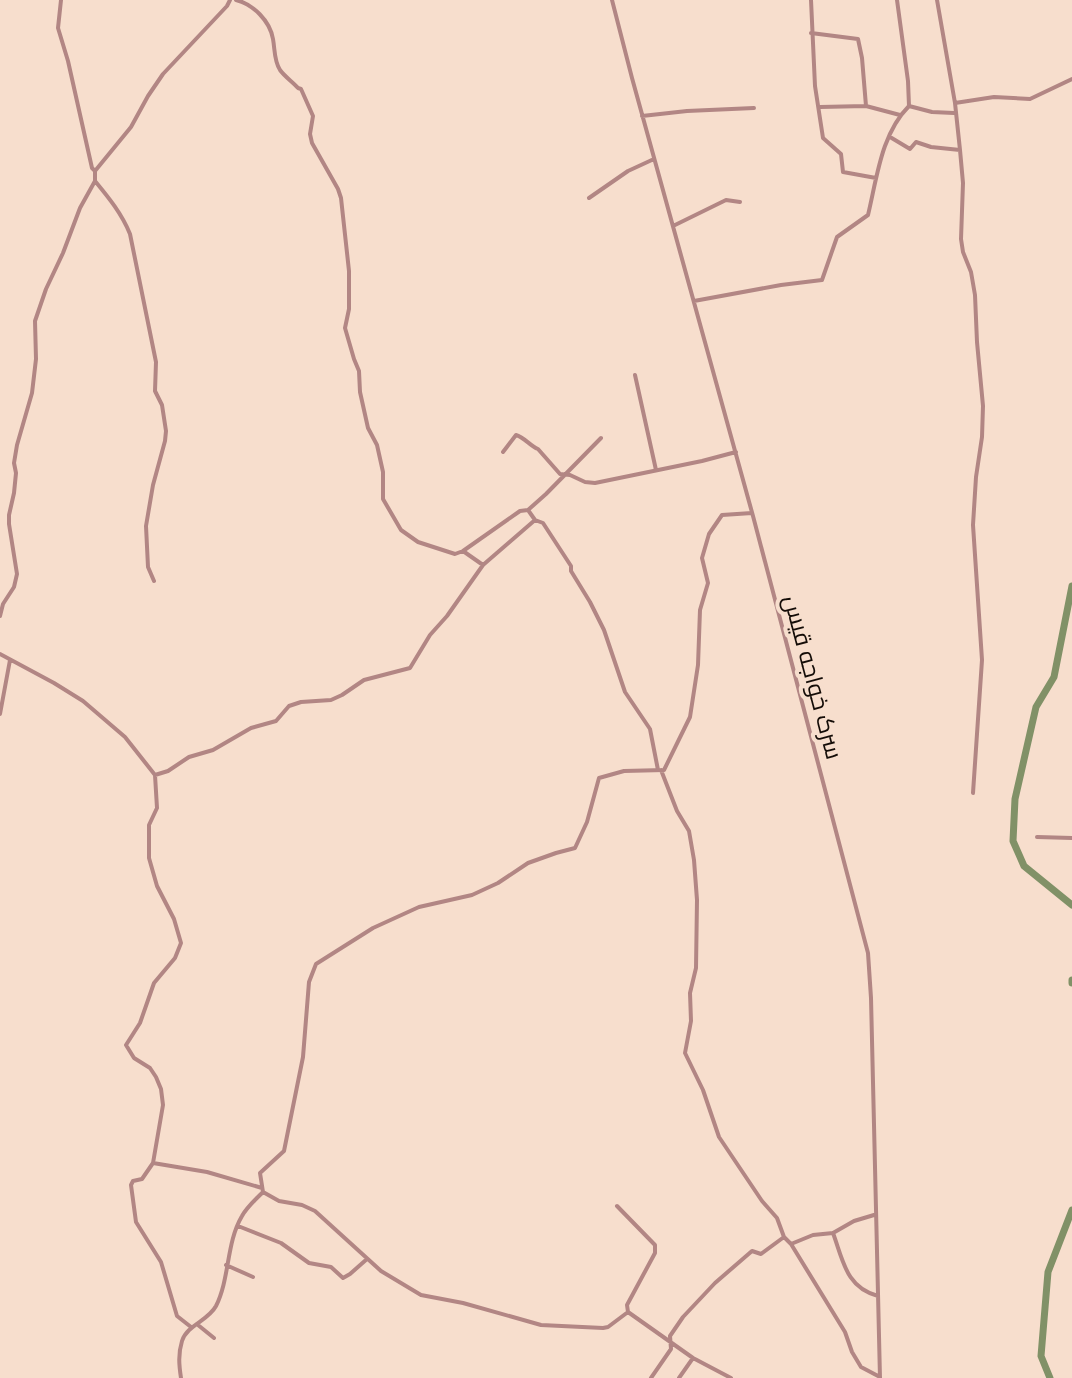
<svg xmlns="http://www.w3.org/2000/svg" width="1072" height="1378" viewBox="0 0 1072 1378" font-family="'Archivo Narrow',Cairo,sans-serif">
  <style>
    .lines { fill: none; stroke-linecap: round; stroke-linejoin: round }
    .river { stroke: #819167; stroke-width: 7 }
    .minor { stroke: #b28684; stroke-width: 4 }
    .labels { text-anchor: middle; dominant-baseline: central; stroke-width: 8; stroke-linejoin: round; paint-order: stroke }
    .street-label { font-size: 24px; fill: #140c07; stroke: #f7decd }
  </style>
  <rect width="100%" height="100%" fill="#f7decd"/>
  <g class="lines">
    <!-- river -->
    <path class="river" d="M 1072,586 L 1054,677 L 1036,707 L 1015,799 L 1013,841 L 1024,866 L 1072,905
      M 1072,980 L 1072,983
      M 1050,1378 L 1041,1356 L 1048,1272 L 1072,1210"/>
    <!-- minor -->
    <path class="minor" d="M 61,0 L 58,28 L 68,61 L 92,168 L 95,171
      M 236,0 C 253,4 270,21 273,39 C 275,50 274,61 280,70 C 285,77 293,82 298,88 L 301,89 L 313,116 L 310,134 L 312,143 L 338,189 L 341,198 L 349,271 L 349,309 L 345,328 L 354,359 L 359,371 L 360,392 L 368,428 L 377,445 L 383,472 L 383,499 L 401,530 L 418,542 L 455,554 L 463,551 L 483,565
      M 612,0 L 632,78 L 753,516 L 868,953 L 871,998 L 880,1378
      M 811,0 L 815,86 L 823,138 L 841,154 L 843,172 L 876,178
      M 937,0 L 955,103 L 960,150 L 963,183 L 961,239 L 963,252 L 971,272 L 975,295 L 977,342 L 983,406 L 982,437 L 976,477 L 973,525 L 982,660 L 973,793
      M 811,33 L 858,39 L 862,58 L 866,106
      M 955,103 L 994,97 L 1030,99 L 1072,79
      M 909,106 L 932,112 L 954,113
      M 820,107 L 866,106 L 900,115
      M 642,116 L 687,111 L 754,108
      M 890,137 L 910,149 L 916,142 L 931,147 L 960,150
      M 95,181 C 109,198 122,214 130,234 L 156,362 L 155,391 L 162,405 L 166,431 L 165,441 L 153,485 L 146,526 L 148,567 L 154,581
      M 589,198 L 628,171 L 654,159
      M 673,226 L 726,200 L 740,202
      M 694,301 L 781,285 L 822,280 L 837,237 L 868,215 C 877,178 881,134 909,106 L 908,81 L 897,0
      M 635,375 L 656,470
      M 503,452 L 516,435 C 524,437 530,446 538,449 L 560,474 L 570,475 L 585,482 L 595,483 L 702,461 L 736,452
      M 528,510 L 535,520 L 543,523 L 571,566 L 571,571 L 590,602 L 604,630 L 625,692 L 650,729 L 658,770
      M 463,551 L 520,511 L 528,510 L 546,494 L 601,438
      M 0,616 L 3,604 L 14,587 L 17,574 L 9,524 L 9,515 L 14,493 L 16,473 L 14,463 L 17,445 L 32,393 L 36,359 L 35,321 L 46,289 L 63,253 L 80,208 L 95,181 L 95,171 L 131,127 L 148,96 L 163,74 L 227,6 L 230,0
      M 0,654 L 54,683 L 83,701 L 125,737 L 155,775 L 157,808 L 149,825 L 149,858 L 157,886 L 174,919 L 181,943 L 175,958 L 154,983 L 140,1023 L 126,1045 L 134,1058 L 150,1068 L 156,1077 L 161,1089 L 163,1105 L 153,1163 L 142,1179 L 133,1181 L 131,1185 L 136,1222 L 161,1262 L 177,1316 L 191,1327
      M 0,714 L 10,660
      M 661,770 L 677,811 L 689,831 L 694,860 L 697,900 L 696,968 L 690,993 L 691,1021 L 685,1053 L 703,1090 L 719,1137 L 762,1201 L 777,1218 L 784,1237 L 791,1244 L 845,1332 L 852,1352 L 861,1367 L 880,1377
      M 155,775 L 168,771 L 189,757 L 213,750 L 251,728 L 276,721 L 289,706 L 301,702 L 331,700 L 342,695 L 364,680 L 410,668 L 430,635 L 447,616 L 483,565 L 535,520
      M 1037,837 L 1072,838
      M 153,1163 L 207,1172 L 262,1188
      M 263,1192 L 279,1201 L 302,1205 L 315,1211 L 381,1271 L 421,1295 L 463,1303 L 541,1325 L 603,1328 L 608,1327 L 628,1312
      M 617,1206 L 655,1245 L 655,1253 L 627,1305 L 628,1312 L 693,1358 L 731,1378
      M 238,1226 L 281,1243 L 309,1263 L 331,1267 L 343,1278 L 350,1274 L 367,1259
      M 833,1233 C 843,1260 846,1288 878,1296
      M 791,1244 L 813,1235 L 833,1233 L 854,1221 L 874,1215
      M 226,1265 L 253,1277
      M 198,1325 L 214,1338
      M 181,1378 C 179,1365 178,1354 182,1341 C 187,1325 208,1321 216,1306 C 230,1278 226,1243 242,1216 C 247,1207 256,1199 263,1192 L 260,1173 L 284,1151 L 303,1057 L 309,982 L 316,964 L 373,928 L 419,907 L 472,895 L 498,883 L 528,863 L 556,853 L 575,848 L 587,822 L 599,778 L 624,771 L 664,770 L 690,717 L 698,665 L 700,610 L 708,583 L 702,558 L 709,534 L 722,515 L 752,513
      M 651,1378 L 671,1349 L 670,1336 L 683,1317 L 715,1283 L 752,1251 L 761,1254 L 784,1237
      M 679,1378 L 693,1358"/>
  </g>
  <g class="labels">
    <!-- street labels -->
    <g class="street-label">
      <text transform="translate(814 677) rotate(75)">سرک خواجه قیس</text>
    </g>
  </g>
</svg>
